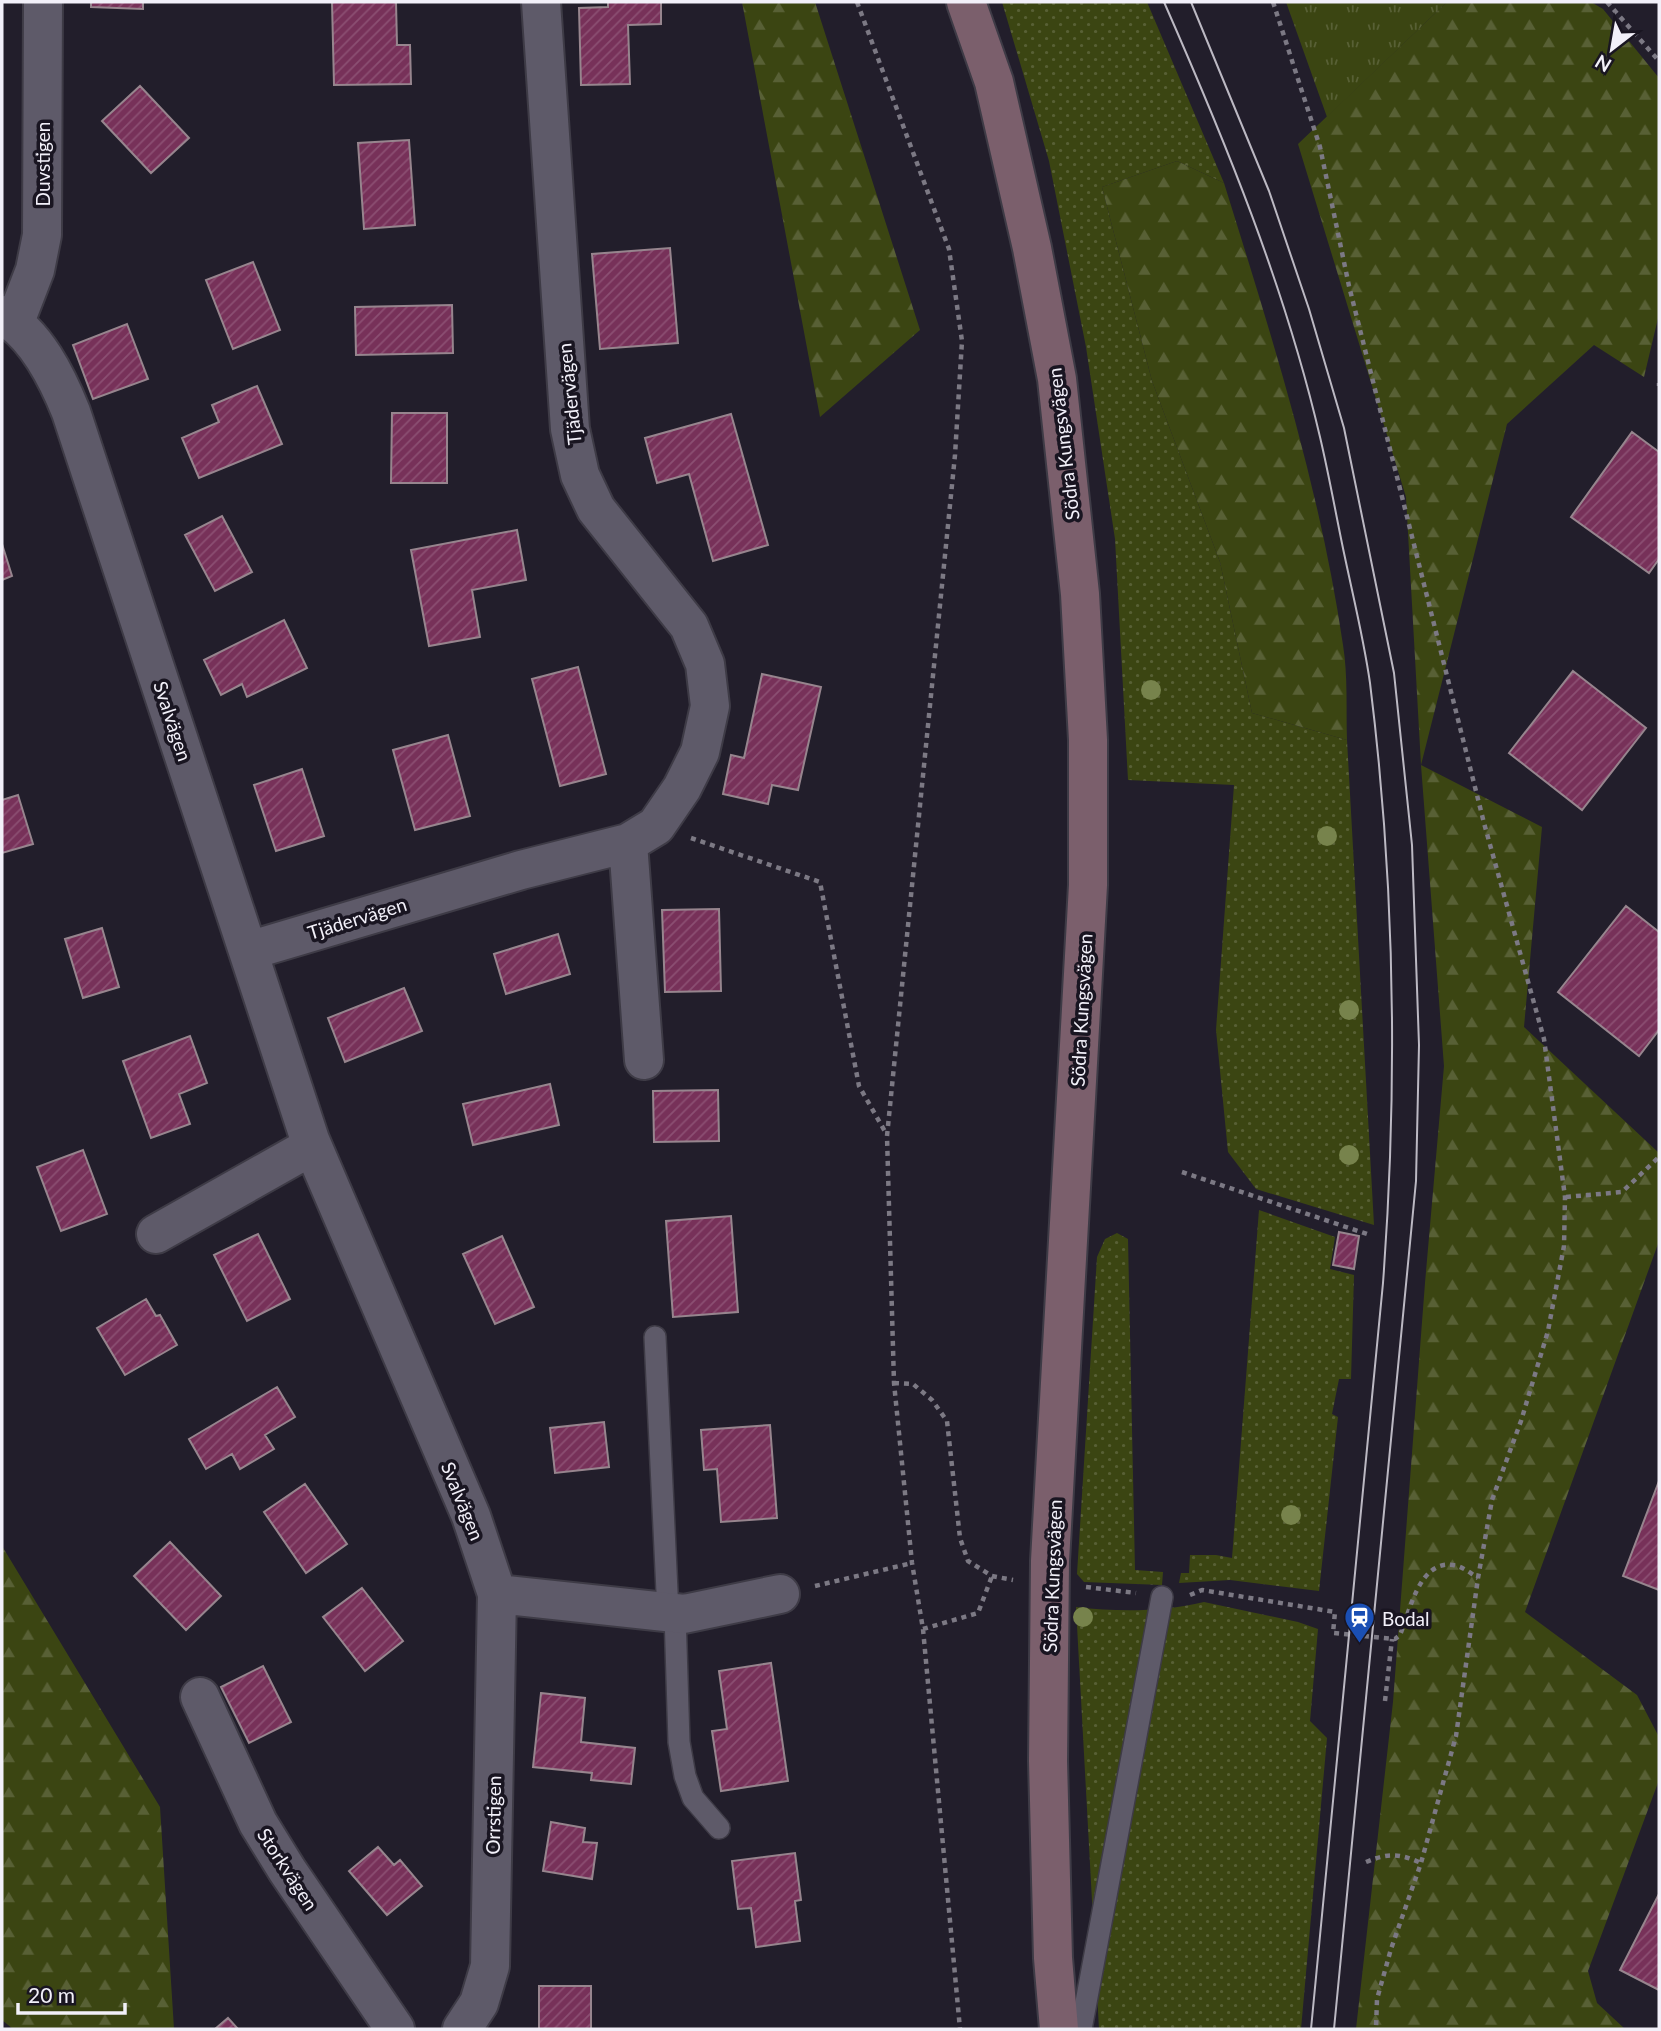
<svg xmlns="http://www.w3.org/2000/svg" width="1661" height="2031" viewBox="0 0 1661 2031" font-family="Lato,sans-serif">
  <style>
    .grass { fill: url(#grass-dots) }
    .forest { fill: url(#forest-firs) }
    .park { fill: url(#park-tufts) }
    .building { fill: url(#building-hatch); stroke: #97858e; stroke-width: 2 }
    .lines { fill: none; stroke-linecap: round; stroke-linejoin: round }
    .lane-casing { stroke: #3e3b46; stroke-width: 24 }
    .street-casing { stroke: #3e3b46; stroke-width: 42 }
    .secondary-casing { stroke: #3e3b46; stroke-width: 42 }
    .path { stroke: #7c7984; stroke-width: 4.5; stroke-dasharray: 5 5; stroke-linecap: butt }
    .lane { stroke: #5e5a69; stroke-width: 21 }
    .street { stroke: #5e5a69; stroke-width: 38 }
    .secondary { stroke: #7b5f6c; stroke-width: 38 }
    .tram { stroke: #bcb9c3; stroke-width: 2 }
    .tree { fill: #77834c }
    .labels { text-anchor: middle; dominant-baseline: central; stroke-width: 7; stroke-linejoin: round; paint-order: stroke }
    .street-label { font-size: 19px; fill: #f2f0f9; stroke: #191521 }
    .poi-label { font-size: 19px; fill: #f2f0f9; stroke: #191521; text-anchor: start }
  </style>
  <defs>
    <pattern id="grass-dots" width="8" height="8" patternUnits="userSpaceOnUse" patternTransform="scale(1.75)"><rect width="8" height="8" fill="#3b4512"/><path d="M2 2h.1M6 6h.1" fill="none" stroke="#586035" stroke-width="1.8" stroke-linecap="round"/></pattern>
    <pattern id="forest-firs" width="22" height="20" patternUnits="userSpaceOnUse" patternTransform="scale(1.75)"><rect width="22" height="20" fill="#3b4512"/><path d="M5 1l3.5 6h-7zM16 11l3.5 6h-7z" fill="#586035"/></pattern>
    <pattern id="park-tufts" width="24" height="20" patternUnits="userSpaceOnUse" patternTransform="scale(1.75)"><rect width="24" height="20" fill="#3b4512"/><path d="M3 7l-1-3M5 7V3M7 7l1-3M15 17l-1-3M17 17v-4M19 17l1-3" fill="none" stroke="#586035"/></pattern>
    <pattern id="building-hatch" width="6" height="6" patternUnits="userSpaceOnUse" patternTransform="scale(1.75)"><rect width="6" height="6" fill="#773159"/><path d="M-1 1l2-2M0 6l6-6M5 7l2-2" fill="none" stroke="#8b4f72"/></pattern>
  </defs>
  <rect width="100%" height="100%" fill="#221e2b"/>
  <!-- grass -->
  <path class="grass" d="M 1002,2 L 1147,2 L 1224,183 L 1177,161 L 1102,187 L 1152,381 L 1220,562 L 1252,713 L 1347,740 L 1374,1225 L 1256,1189 L 1228,1152 L 1216,1030 L 1234,785 L 1128,780 L 1115,539 L 1086,347 L 1049,161 Z
    M 1259,1210 L 1335,1237 L 1330,1269 L 1354,1275 L 1351,1379 L 1339,1379 L 1332,1414 L 1338,1417 L 1319,1591 L 1230,1580 L 1179,1583 L 1181,1573 L 1189,1573 L 1190,1555 L 1216,1555 L 1232,1558 Z
    M 1117,1233 L 1128,1239 L 1135,1570 L 1163,1572 L 1162,1585 L 1084,1582 L 1077,1574 L 1097,1257 L 1105,1239 Z
    M 1204,1602 L 1298,1622 L 1318,1629 L 1310,1721 L 1327,1738 L 1301,2029 L 1099,2029 L 1076,1607 C 1119,1612 1162,1612 1204,1602 Z"/>
  <!-- forest -->
  <path class="forest" d="M 742,2 L 815,2 L 920,330 L 820,417 Z
    M 1447,2 L 1591,2 L 1603,9 L 1659,78 L 1659,314 L 1644,377 L 1594,345 L 1507,424 L 1421,765 L 1542,827 L 1524,1027 L 1659,1153 L 1659,1241 L 1525,1612 L 1637,1695 L 1659,1737 L 1659,1780 L 1588,1971 L 1597,2003 L 1625,2029 L 1356,2029 L 1393,1702 L 1425,1283 L 1444,1066 L 1421,765 L 1406,497 L 1298,144 Z
    M 1177,161 L 1224,183 C 1271,334 1320,487 1343,645 C 1348,676 1346,709 1347,740 L 1252,713 L 1220,562 L 1152,381 L 1102,187 Z
    M 2,1546 L 160,1807 L 174,2029 L 13,2029 L 2,2020 Z"/>
  <!-- park -->
  <path class="park" d="M 1286,2 L 1447,2 L 1327,117 Z"/>
  <!-- building -->
  <path class="building" d="M 91,2 L 143,2 L 143,9 L 91,7 Z
    M 332,2 L 396,2 L 397,45 L 410,45 L 411,84 L 334,85 Z
    M 608,2 L 661,2 L 661,24 L 628,25 L 630,84 L 581,85 L 579,8 L 608,7 Z
    M 140,86 L 189,138 L 151,173 L 102,121 Z
    M 409,140 L 415,225 L 364,229 L 358,143 Z
    M 670,248 L 678,343 L 600,349 L 592,254 Z
    M 253,262 L 280,330 L 233,349 L 206,280 Z
    M 452,305 L 453,353 L 356,355 L 355,307 Z
    M 127,324 L 148,379 L 93,399 L 73,345 Z
    M 257,386 L 282,444 L 199,478 L 182,438 L 219,422 L 212,405 Z
    M 392,413 L 447,413 L 447,483 L 391,483 Z
    M 731,414 L 768,545 L 713,561 L 689,474 L 657,483 L 645,438 Z
    M 1632,432 L 1659,452 L 1659,559 L 1649,573 L 1571,517 Z
    M 222,516 L 252,572 L 215,591 L 185,535 Z
    M 517,530 L 526,580 L 472,590 L 480,637 L 429,646 L 411,550 Z
    M 2,544 L 12,576 L 2,580 Z
    M 284,620 L 307,668 L 247,697 L 242,684 L 221,695 L 204,660 Z
    M 578,667 L 606,774 L 560,786 L 532,679 Z
    M 1573,671 L 1646,728 L 1582,810 L 1509,753 Z
    M 762,674 L 821,687 L 798,790 L 772,785 L 768,804 L 723,794 L 731,755 L 744,758 Z
    M 448,735 L 470,816 L 415,830 L 393,750 Z
    M 302,769 L 324,836 L 276,851 L 254,785 Z
    M 18,795 L 33,844 L 2,853 L 2,800 Z
    M 1626,906 L 1659,932 L 1659,1030 L 1639,1056 L 1558,992 Z
    M 719,909 L 721,991 L 665,992 L 662,910 Z
    M 102,928 L 119,987 L 83,998 L 65,939 Z
    M 558,934 L 570,974 L 506,994 L 494,954 Z
    M 404,988 L 422,1031 L 345,1062 L 328,1018 Z
    M 190,1036 L 207,1083 L 179,1094 L 190,1124 L 151,1138 L 123,1061 Z
    M 550,1084 L 559,1125 L 473,1145 L 463,1104 Z
    M 718,1090 L 719,1141 L 654,1142 L 653,1091 Z
    M 83,1150 L 107,1214 L 61,1231 L 37,1167 Z
    M 731,1216 L 738,1312 L 673,1317 L 666,1221 Z
    M 1339,1232 L 1359,1236 L 1354,1269 L 1333,1265 Z
    M 258,1234 L 290,1299 L 247,1321 L 214,1255 Z
    M 502,1236 L 534,1307 L 495,1324 L 463,1254 Z
    M 146,1299 L 156,1316 L 160,1315 L 177,1345 L 125,1375 L 97,1328 Z
    M 277,1387 L 295,1417 L 265,1435 L 274,1449 L 240,1469 L 232,1454 L 206,1469 L 189,1439 Z
    M 604,1422 L 609,1467 L 555,1473 L 550,1428 Z
    M 770,1425 L 777,1518 L 721,1522 L 717,1469 L 704,1470 L 701,1430 Z
    M 1659,1481 L 1659,1590 L 1623,1576 Z
    M 305,1484 L 347,1544 L 306,1573 L 264,1512 Z
    M 170,1542 L 221,1596 L 186,1630 L 134,1576 Z
    M 362,1588 L 403,1641 L 365,1671 L 323,1617 Z
    M 771,1663 L 788,1781 L 721,1791 L 712,1731 L 727,1729 L 719,1671 Z
    M 263,1666 L 291,1722 L 249,1743 L 221,1687 Z
    M 541,1693 L 585,1698 L 581,1742 L 635,1748 L 631,1784 L 591,1780 L 592,1773 L 533,1767 Z
    M 551,1822 L 585,1828 L 583,1842 L 597,1843 L 592,1879 L 543,1871 Z
    M 378,1847 L 394,1865 L 400,1860 L 422,1886 L 387,1915 L 349,1871 Z
    M 795,1853 L 801,1900 L 795,1901 L 800,1941 L 756,1947 L 751,1908 L 738,1909 L 732,1861 Z
    M 1659,1894 L 1659,1990 L 1620,1970 Z
    M 539,1986 L 591,1986 L 591,2029 L 539,2029 Z
    M 228,2018 L 238,2029 L 215,2029 Z"/>
  <g class="lines">
    <defs>
      <path id="lane" d="M 655,1337 L 668,1613
        M 675,1614 L 679,1742 L 685,1776 L 693,1798 L 719,1828
        M 1081,2029 L 1162,1597"/>
      <path id="street" d="M 2,315 C 36,334 57,377 71,412 L 310,1140 L 471,1516 L 497,1594 L 490,1966 L 479,2003 L 462,2029
        M 15,322 L 35,270 L 42,235 L 43,2
        M 628,843 L 644,1060
        M 248,951 L 521,870 L 628,843 L 656,826 L 682,788 L 700,752 L 710,706 L 705,664 L 689,626 L 596,509 L 580,475 L 570,429 L 541,2
        M 156,1234 L 312,1146
        M 497,1594 L 684,1614 L 780,1594
        M 200,1697 L 258,1823 L 287,1870 L 395,2029"/>
      <path id="secondary" d="M 966,2 L 994,82 L 1032,248 L 1057,379 L 1080,594 L 1088,740 L 1088,885 L 1050,1561 L 1048,1761 L 1053,1958 L 1059,2029"/>
    </defs>
    <!-- lane casing -->
    <use href="#lane" class="lane-casing"/>
    <!-- street casing -->
    <use href="#street" class="street-casing"/>
    <!-- secondary casing -->
    <use href="#secondary" class="secondary-casing"/>
    <!-- path -->
    <path class="path" d="M 857,2 L 949,249 L 962,341 L 955,455 L 887,1136 L 894,1383 L 912,1563 L 923,1629 L 960,2029
      M 1273,2 L 1320,147 L 1349,286 L 1484,823 L 1544,1039 L 1565,1197 L 1564,1246 L 1548,1331 L 1521,1421 L 1492,1500 L 1478,1578 L 1456,1736 L 1421,1863 L 1391,1949 L 1377,1999 L 1376,2029
      M 1607,2 L 1659,61
      M 1659,383 L 1659,386
      M 691,838 L 820,882 L 859,1086 L 887,1135
      M 1182,1172 L 1370,1235
      M 1566,1197 L 1622,1192 L 1659,1157
      M 894,1383 L 913,1384 L 932,1400 L 947,1421 L 960,1538 L 968,1561 L 992,1576 L 1013,1580
      M 815,1586 L 912,1563
      M 1086,1587 L 1136,1593
      M 1190,1595 L 1202,1590 L 1335,1612 L 1333,1633 L 1395,1639 L 1400,1635 C 1410,1611 1419,1560 1453,1565 C 1462,1566 1470,1573 1478,1578
      M 923,1629 L 978,1613 L 992,1576
      M 1385,1701 L 1392,1639
      M 1366,1862 C 1388,1853 1399,1853 1421,1863"/>
    <!-- lane -->
    <use href="#lane" class="lane"/>
    <!-- street -->
    <use href="#street" class="street"/>
    <!-- secondary -->
    <use href="#secondary" class="secondary"/>
    <!-- tram -->
    <path class="tram" d="M 1164,2 C 1226,143 1285,287 1320,437 C 1329,475 1336,515 1344,553 C 1353,596 1364,640 1370,683 C 1395,883 1398,1083 1383,1283 L 1311,2029
      M 1191,2 L 1269,191 L 1309,309 L 1344,428 L 1394,673 L 1412,845 L 1419,1045 L 1416,1181 L 1334,2029"/>
  </g>
  <!-- trees -->
  <g class="tree">
    <circle cx="1151" cy="690" r="10"/>
    <circle cx="1327" cy="836" r="10"/>
    <circle cx="1349" cy="1010" r="10"/>
    <circle cx="1349" cy="1155" r="10"/>
    <circle cx="1291" cy="1515" r="10"/>
    <circle cx="1083" cy="1617" r="10"/>
  </g>
  <!-- icons -->
  <defs>
    <symbol id="station-pin" viewBox="-11 -11 22 30"><path d="M0 17L-7.5 6A9.5 9.5 0 1 1 7.5 6Z" fill="#1a4fb4" stroke="#191521"/><path d="M-3-6H3Q5-6 5-4V2Q5 4 3 4L4.5 6H3L1.5 4h-3L-3 6H-4.5L-3 4Q-5 4-5 2V-4Q-5-6-3-6ZM-3.5-4v3h7v-3ZM-3.5 1v1.5H-2V1ZM2 1v1.5H3.5V1Z" fill="#fff"/></symbol>
  </defs>
  <g fill-rule="evenodd">
    <use href="#station-pin" x="1342" y="1600" width="35" height="47"/>
  </g>
  <g class="labels">
    <!-- street labels -->
    <g class="street-label">
      <text transform="translate(42 164) rotate(-90)">Duvstigen</text>
      <text transform="translate(569 394) rotate(-96)">Tjädervägen</text>
      <text transform="translate(1063 444) rotate(-97)">Södra Kungsvägen</text>
      <text transform="translate(173 721) rotate(72)">Svalvägen</text>
      <text transform="translate(357 918) rotate(-17)">Tjädervägen</text>
      <text transform="translate(1081 1010) rotate(-87)">Södra Kungsvägen</text>
      <text transform="translate(463 1501) rotate(68)">Svalvägen</text>
      <text transform="translate(1052 1576) rotate(-88)">Södra Kungsvägen</text>
      <text transform="translate(493 1815) rotate(-89)">Orrstigen</text>
      <text transform="translate(288 1869) rotate(57)">Storkvägen</text>
    </g>
    <!-- poi labels -->
    <g class="poi-label">
      <text x="1382" y="1618">Bodal</text>
    </g>
  </g>
  <!-- border -->
  <rect width="1661" height="2031" fill="none" stroke="#f2f0f9" stroke-width="7"/>
  <!-- north arrow -->
  <g transform="translate(1612 49) rotate(211)" stroke="#191521" stroke-width="5" paint-order="stroke">
  <path d="M0-5L12 26L0 18L-12 26Z" fill="#f2f0f9"/>
  <text y="-10" font-size="19" font-weight="bold" text-anchor="middle" fill="#f2f0f9">N</text>
  </g>
  <!-- scale -->
  <path d="M18 2003v10h107v-10" fill="none" stroke="#f2f0f9" stroke-width="3.5"/>
  <text x="28" y="2003" font-size="21" fill="#f2f0f9" stroke="#191521" stroke-width="5" paint-order="stroke">20 m</text>
</svg>
